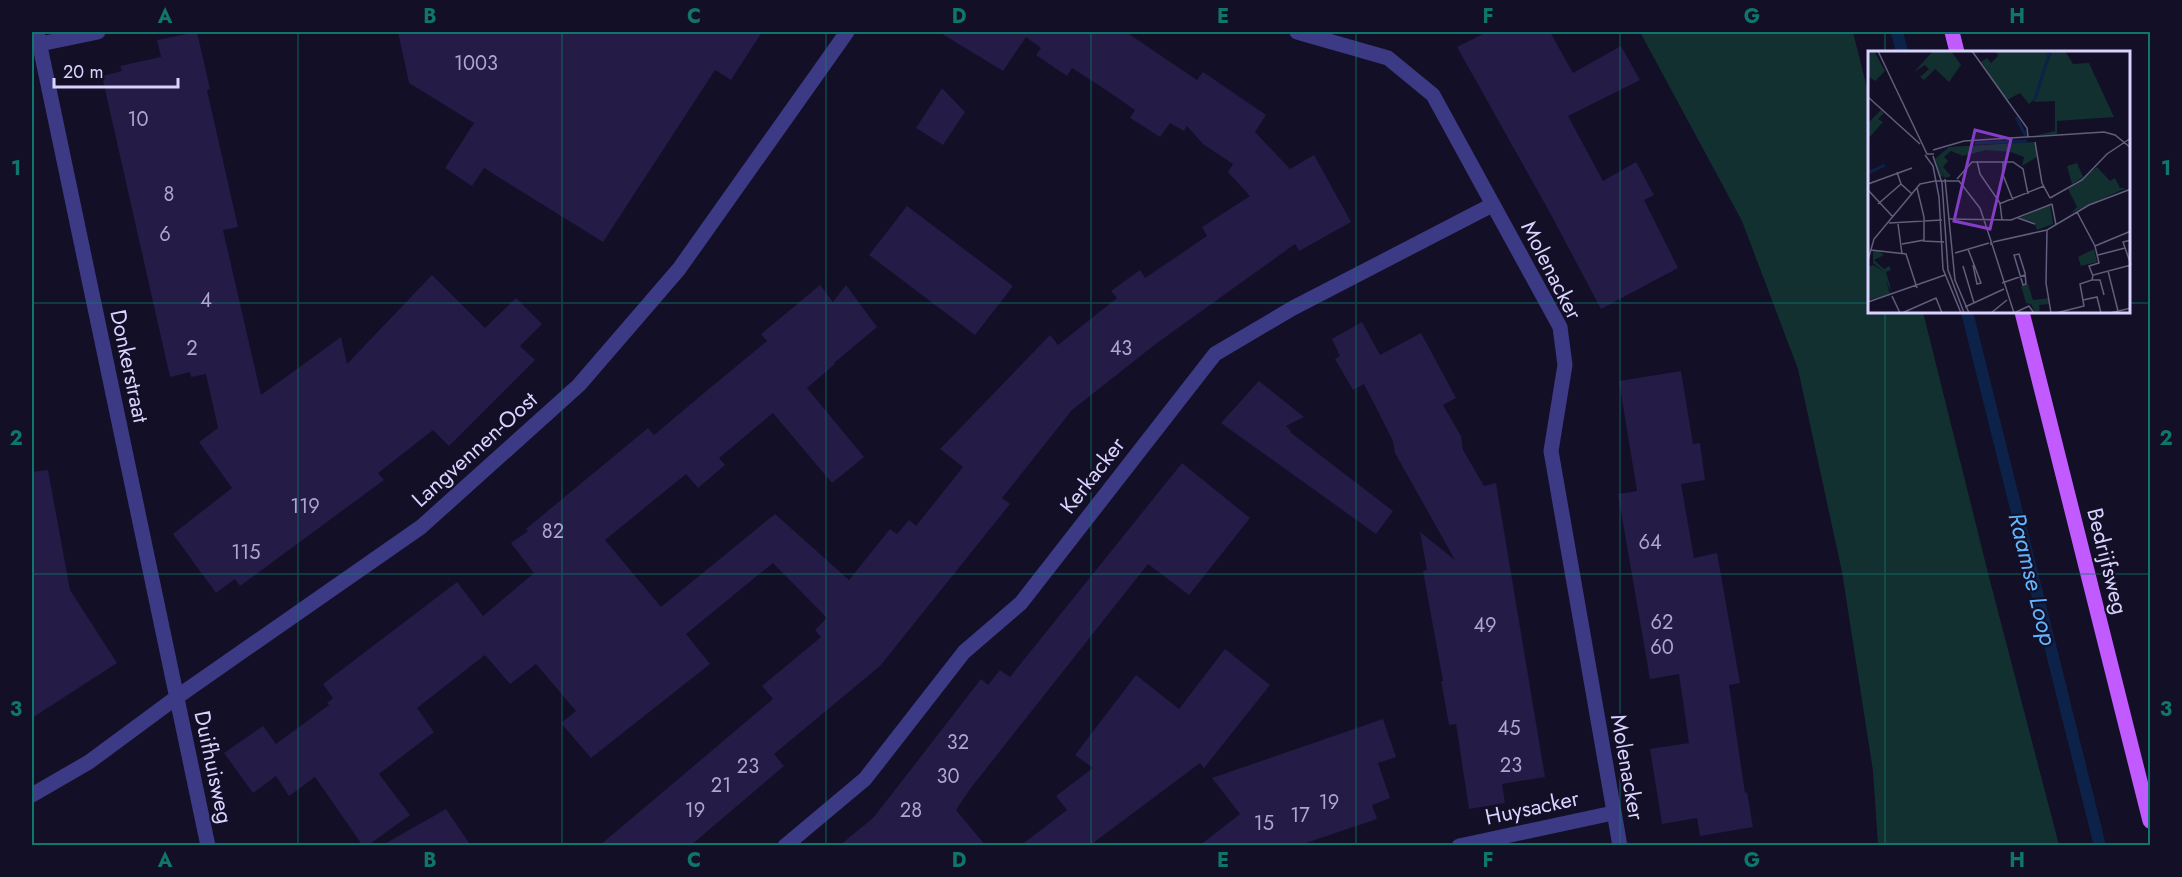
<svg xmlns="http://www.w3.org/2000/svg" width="2182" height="877" viewBox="0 0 2182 877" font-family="Jost,sans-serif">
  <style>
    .green { fill: #12302f }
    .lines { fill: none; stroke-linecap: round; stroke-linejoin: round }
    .stream { stroke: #0c2248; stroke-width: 12 }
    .building { fill: #241b47 }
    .minor { stroke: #3d3a85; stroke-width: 15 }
    .major { stroke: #c25bff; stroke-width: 15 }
    .grid { fill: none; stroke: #0f766e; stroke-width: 1.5; stroke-opacity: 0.55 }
    .labels { text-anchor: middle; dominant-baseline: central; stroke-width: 4.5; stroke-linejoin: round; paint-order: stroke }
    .number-label { font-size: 20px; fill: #aca6d1 }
    .street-label { font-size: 22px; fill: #d9d4ff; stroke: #130f26 }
    .water-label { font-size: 24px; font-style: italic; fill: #62b6ff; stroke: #130f26 }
    .inset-river { fill: none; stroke: #0c2248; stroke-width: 3 }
    .inset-road { fill: none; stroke: #625e7d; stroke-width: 1.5 }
    .view { fill: #843dc5; fill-opacity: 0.15; stroke: #843dc5; stroke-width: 3 }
    .inset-edge { fill: none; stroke: #d9d4ff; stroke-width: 3 }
    .neatline { fill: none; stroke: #0f766e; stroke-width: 2 }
    .grid-label { font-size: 20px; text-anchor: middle; font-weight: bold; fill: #0f766e }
  </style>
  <rect width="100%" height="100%" fill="#130f26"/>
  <!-- green -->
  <path class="green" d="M 1640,32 L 1853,32 L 1870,100 L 1870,312 L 1923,312 L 1989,577 L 2059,845 L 1878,845 L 1873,771 L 1842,572 L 1798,369 L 1742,221 Z"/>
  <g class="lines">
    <!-- stream -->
    <path class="stream" d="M 1897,32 L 1902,52
      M 1967,312 L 2100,846"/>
  </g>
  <!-- building -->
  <path class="building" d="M 197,32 L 210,89 L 207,90 L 238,227 L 223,230 L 261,395 L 341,337 L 347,364 L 432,275 L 485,328 L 516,298 L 542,324 L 520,346 L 535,360 L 449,446 L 433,430 L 378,473 L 384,480 L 240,586 L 235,579 L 216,593 L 173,534 L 232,488 L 199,442 L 218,428 L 206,374 L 191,377 L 190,372 L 170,377 L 102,76 L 122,71 L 120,66 L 161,57 L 157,40 Z
    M 398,32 L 762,32 L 731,80 L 715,70 L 603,242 L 484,168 L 472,186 L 445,168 L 474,123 L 409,83 Z
    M 939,32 L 1126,32 L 1197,80 L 1203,72 L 1266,115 L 1255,132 L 1290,169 L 1314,155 L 1351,222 L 1299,251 L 1295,244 L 1157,343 L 1072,410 L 1002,498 L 1010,504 L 880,666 L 774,754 L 784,766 L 690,846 L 599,846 L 773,699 L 762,686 L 821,637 L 815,630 L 827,618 L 773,563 L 686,634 L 710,664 L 591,758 L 561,723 L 576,711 L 536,664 L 510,684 L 485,655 L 417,708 L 434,732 L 379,774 L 410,815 L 367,846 L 363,846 L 315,777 L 289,796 L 276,776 L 253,793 L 224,753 L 263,726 L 276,744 L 329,705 L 327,703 L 333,698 L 323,684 L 457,582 L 483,616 L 534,573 L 511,543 L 528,531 L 526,529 L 648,428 L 654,435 L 710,388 L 767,341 L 761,334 L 820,285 L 833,302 L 846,285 L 877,327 L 834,363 L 835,364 L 807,388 L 864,457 L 832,483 L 773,413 L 719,458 L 725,465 L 698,488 L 686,474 L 605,540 L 661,607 L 775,514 L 849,580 L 890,529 L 897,534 L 909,520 L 916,526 L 963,467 L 940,449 L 1050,335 L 1058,345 L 1117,298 L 1111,291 L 1140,270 L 1145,278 L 1207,236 L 1202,227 L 1250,196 L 1228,172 L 1233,164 L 1203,144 L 1187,126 L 1184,131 L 1170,123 L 1160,137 L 1130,118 L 1135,110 L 1103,88 L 1072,68 L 1067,76 L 1036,55 L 1041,48 L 1026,37 L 1003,71 Z
    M 1487,32 L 1550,32 L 1573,73 L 1621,46 L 1640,80 L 1568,116 L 1603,181 L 1636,162 L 1654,195 L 1644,200 L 1678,268 L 1601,309 L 1549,211 L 1457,47 Z
    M 942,88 L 965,112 L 943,145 L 916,128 Z
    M 907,206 L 1013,286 L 975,335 L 869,255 Z
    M 1362,322 L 1380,355 L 1421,333 L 1456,398 L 1443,405 L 1461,436 L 1463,450 L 1484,486 L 1496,483 L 1545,777 L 1502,784 L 1505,803 L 1469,809 L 1456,724 L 1449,725 L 1441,681 L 1443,681 L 1423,571 L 1427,570 L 1420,532 L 1455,560 L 1395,453 L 1393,441 L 1364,384 L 1353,390 L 1335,359 L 1340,356 L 1332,339 Z
    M 1681,371 L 1693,444 L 1700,443 L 1705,480 L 1681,484 L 1694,558 L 1717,553 L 1740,683 L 1729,685 L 1745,793 L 1747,792 L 1753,827 L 1700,836 L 1697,818 L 1662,824 L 1650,749 L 1689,743 L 1679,674 L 1650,679 L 1618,494 L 1637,491 L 1619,381 Z
    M 1259,381 L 1304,417 L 1286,426 L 1291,431 L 1290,432 L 1393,511 L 1376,534 L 1221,423 Z
    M 1182,463 L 1250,518 L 1189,595 L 1148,564 L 970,789 L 956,810 L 986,846 L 839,846 L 874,817 L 981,679 L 988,685 L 1000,670 L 1010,677 Z
    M 48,470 L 70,590 L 117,663 L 32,718 L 32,472 Z
    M 1225,649 L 1270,685 L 1204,768 L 1200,763 L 1089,846 L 1020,846 L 1067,810 L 1056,796 L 1093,768 L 1075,755 L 1136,675 L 1179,709 Z
    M 1383,719 L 1396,757 L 1378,763 L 1390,798 L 1372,805 L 1377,819 L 1297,846 L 1199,846 L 1240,814 L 1212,778 Z
    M 446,809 L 471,846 L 381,846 Z"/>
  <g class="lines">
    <!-- minor -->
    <path class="minor" d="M 37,32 L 208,846
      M 1297,32 L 1388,58 L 1433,95 L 1560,327 L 1565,365 L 1551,451 L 1620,846
      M 40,44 L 98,32
      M 32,795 L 89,762 L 177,697 L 421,527 L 579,385 L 679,269 L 847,32
      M 785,846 L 865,779 L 964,652 L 1021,603 L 1215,354 L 1293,308 L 1492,205
      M 1459,846 L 1613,813"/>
    <!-- major -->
    <path class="major" d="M 1952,32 L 1957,52
      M 2022,312 L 2150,821"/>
  </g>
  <!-- grid -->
  <path class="grid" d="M 298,32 L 298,846M 562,32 L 562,846M 826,32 L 826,846M 1091,32 L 1091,846M 1356,32 L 1356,846M 1620,32 L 1620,846M 1885,32 L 1885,52M 32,303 L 1870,303M 2130,303 L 2150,303M 1885,312 L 1885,846M 32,574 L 2150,574"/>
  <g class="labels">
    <!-- number labels -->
    <g class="number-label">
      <text x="476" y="63">1003</text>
      <text x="138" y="119">10</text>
      <text x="169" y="194">8</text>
      <text x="165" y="234">6</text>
      <text x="206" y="300">4</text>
      <text x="192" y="348">2</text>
      <text x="1121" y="348">43</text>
      <text x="305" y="506">119</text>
      <text x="553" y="531">82</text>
      <text x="1650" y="542">64</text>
      <text x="246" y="552">115</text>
      <text x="1662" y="622">62</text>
      <text x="1485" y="625">49</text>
      <text x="1662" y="647">60</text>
      <text x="1509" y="728">45</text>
      <text x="958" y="742">32</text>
      <text x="1511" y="765">23</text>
      <text x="748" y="766">23</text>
      <text x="948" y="776">30</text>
      <text x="721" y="785">21</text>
      <text x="1329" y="802">19</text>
      <text x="695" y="810">19</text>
      <text x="911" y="810">28</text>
      <text x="1300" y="815">17</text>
      <text x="1264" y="823">15</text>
    </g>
    <!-- street labels -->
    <g class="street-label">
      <text transform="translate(1552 270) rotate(63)">Molenacker</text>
      <text transform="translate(130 366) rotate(78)">Donkerstraat</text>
      <text transform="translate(474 449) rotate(-42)">Langvennen-Oost</text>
      <text transform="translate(1092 475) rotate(-52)">Kerkacker</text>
      <text transform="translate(2108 561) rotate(76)">Bedrijfsweg</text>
      <text transform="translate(214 767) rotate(78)">Duifhuisweg</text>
      <text transform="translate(1628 767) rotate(80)">Molenacker</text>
      <text transform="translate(1532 807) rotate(-12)">Huysacker</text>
    </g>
    <!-- water labels -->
    <g class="water-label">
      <text transform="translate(2033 579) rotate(76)">Raamse Loop</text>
    </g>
  </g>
  <!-- overview -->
  <g transform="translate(1868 51)">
    <rect width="262" height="262" fill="#130f26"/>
    <path d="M 0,0 L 6,0 L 17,20 L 7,30 L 0,25 ZM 65,0 L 83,0 L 93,14 L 81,31 L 67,18 L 56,29 L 52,26 L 61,18 L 57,14 L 46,21 ZM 128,0 L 183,0 L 167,48 L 161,53 L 152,42 L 139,49 L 113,11 L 119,7 L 123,12 L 130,5 ZM 184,0 L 197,0 L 205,13 L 221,12 L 246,66 L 189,70 L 189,83 L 165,85 L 187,80 L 187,50 L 166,51 ZM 13,59 L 16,62 L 10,68 L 15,71 L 0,88 L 0,72 ZM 166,91 L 169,106 L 154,115 L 156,106 L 143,101 L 118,99 L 95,105 L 83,100 L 76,106 L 80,110 L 75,116 L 83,125 L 77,127 L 68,109 L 76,126 L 72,125 L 67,108 L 81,96 ZM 209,112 L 215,126 L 204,133 L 199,115 ZM 229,116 L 242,130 L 247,127 L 252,137 L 258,137 L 203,162 L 209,156 L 200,138 ZM 182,153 L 185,173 L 169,179 L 166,171 L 152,167 ZM 226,198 L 229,211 L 213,215 L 210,206 ZM 10,199 L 16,204 L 6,209 L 16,218 L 21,215 L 23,219 L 18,221 L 24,242 L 18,230 L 22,243 L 0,249 L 0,216 L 5,214 L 16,221 L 5,212 L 5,200 ZM 160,233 L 165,249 L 181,247 L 181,253 L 171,254 L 172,262 L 167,262 L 163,253 L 158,252 L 153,235 Z" fill="#12302f"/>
    <path class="inset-river" d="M 167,48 L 182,0M 148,66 L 158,85M 107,92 L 159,90M 0,122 L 17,114"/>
    <path class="inset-road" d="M 10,0 L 59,103 L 66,103M 104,0 L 159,77 L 160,86M 0,46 L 52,93M 167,91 L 174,132 L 182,147M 65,99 L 96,90 L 236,81 L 247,84 L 263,97M 57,104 L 65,115 L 71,146 L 75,218 L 93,262M 65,105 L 74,132 L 80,219 L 96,262M 109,110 L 112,123 L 132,152 L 134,169M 135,111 L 135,124 L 145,149M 29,121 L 33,133 L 44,143M 77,128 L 87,229 L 101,262M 89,128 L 104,111 L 145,111 L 155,118 L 160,143M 0,133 L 44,117M 0,139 L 25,166M 182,147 L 214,129 L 239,103 L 263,87M 10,153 L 33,133M 131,153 L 176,135M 184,153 L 188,174M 209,161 L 227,195 L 231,212 L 221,215 L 225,225M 150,167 L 167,173M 80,168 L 143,169 L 184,153M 21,172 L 74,169M 30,173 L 34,203M 179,179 L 178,232 L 183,262M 263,189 L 255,191 L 263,214M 55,190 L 76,191M 125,191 L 179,179 L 221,154 L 263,138M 34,193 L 56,189 L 56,166 L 49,137M 123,194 L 123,190 L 146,262M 227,195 L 263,180M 100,198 L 113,232 L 109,233 L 105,214M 3,199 L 38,203 L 49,237M 87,202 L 121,192M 151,203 L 157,222 L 158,233 L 155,234 L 146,204 ZM 230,204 L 257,197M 0,209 L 6,188 L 52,133 L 67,130 L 91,130 L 112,157 L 123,190M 95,215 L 106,252M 240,220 L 250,260M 224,229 L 232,229 L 236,244M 134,232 L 157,224M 24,245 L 32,262M 215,249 L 229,246 L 233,262M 0,251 L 77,224M 97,256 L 136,238M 34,262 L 68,247 L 74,262M 123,262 L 139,249M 146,262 L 161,255 L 166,262M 188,262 L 216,255 L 212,233 L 224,229 L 225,224 L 263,214M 242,262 L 263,257"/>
    <path class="view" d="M 107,79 L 143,88 L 122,178 L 86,170 Z"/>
    <rect width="262" height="262" class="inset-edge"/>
  </g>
  <!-- border -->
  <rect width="2182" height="877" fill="none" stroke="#130f26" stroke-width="66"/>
  <!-- scale -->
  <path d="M54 78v9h124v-9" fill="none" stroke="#d9d4ff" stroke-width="3"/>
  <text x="63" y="78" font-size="18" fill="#d9d4ff" stroke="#130f26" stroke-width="4.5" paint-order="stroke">20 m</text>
  <rect x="33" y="33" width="2116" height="811" class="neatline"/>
  <g class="grid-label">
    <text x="165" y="23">A</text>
    <text x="430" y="23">B</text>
    <text x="694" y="23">C</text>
    <text x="959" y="23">D</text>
    <text x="1223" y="23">E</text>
    <text x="1488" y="23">F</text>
    <text x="1752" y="23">G</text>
    <text x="2017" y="23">H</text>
    <text x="16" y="175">1</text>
    <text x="2166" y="175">1</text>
    <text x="16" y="445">2</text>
    <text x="2166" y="445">2</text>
    <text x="16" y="716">3</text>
    <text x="2166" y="716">3</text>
    <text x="165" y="867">A</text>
    <text x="430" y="867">B</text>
    <text x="694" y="867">C</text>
    <text x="959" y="867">D</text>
    <text x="1223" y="867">E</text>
    <text x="1488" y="867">F</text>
    <text x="1752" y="867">G</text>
    <text x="2017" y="867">H</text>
  </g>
</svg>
